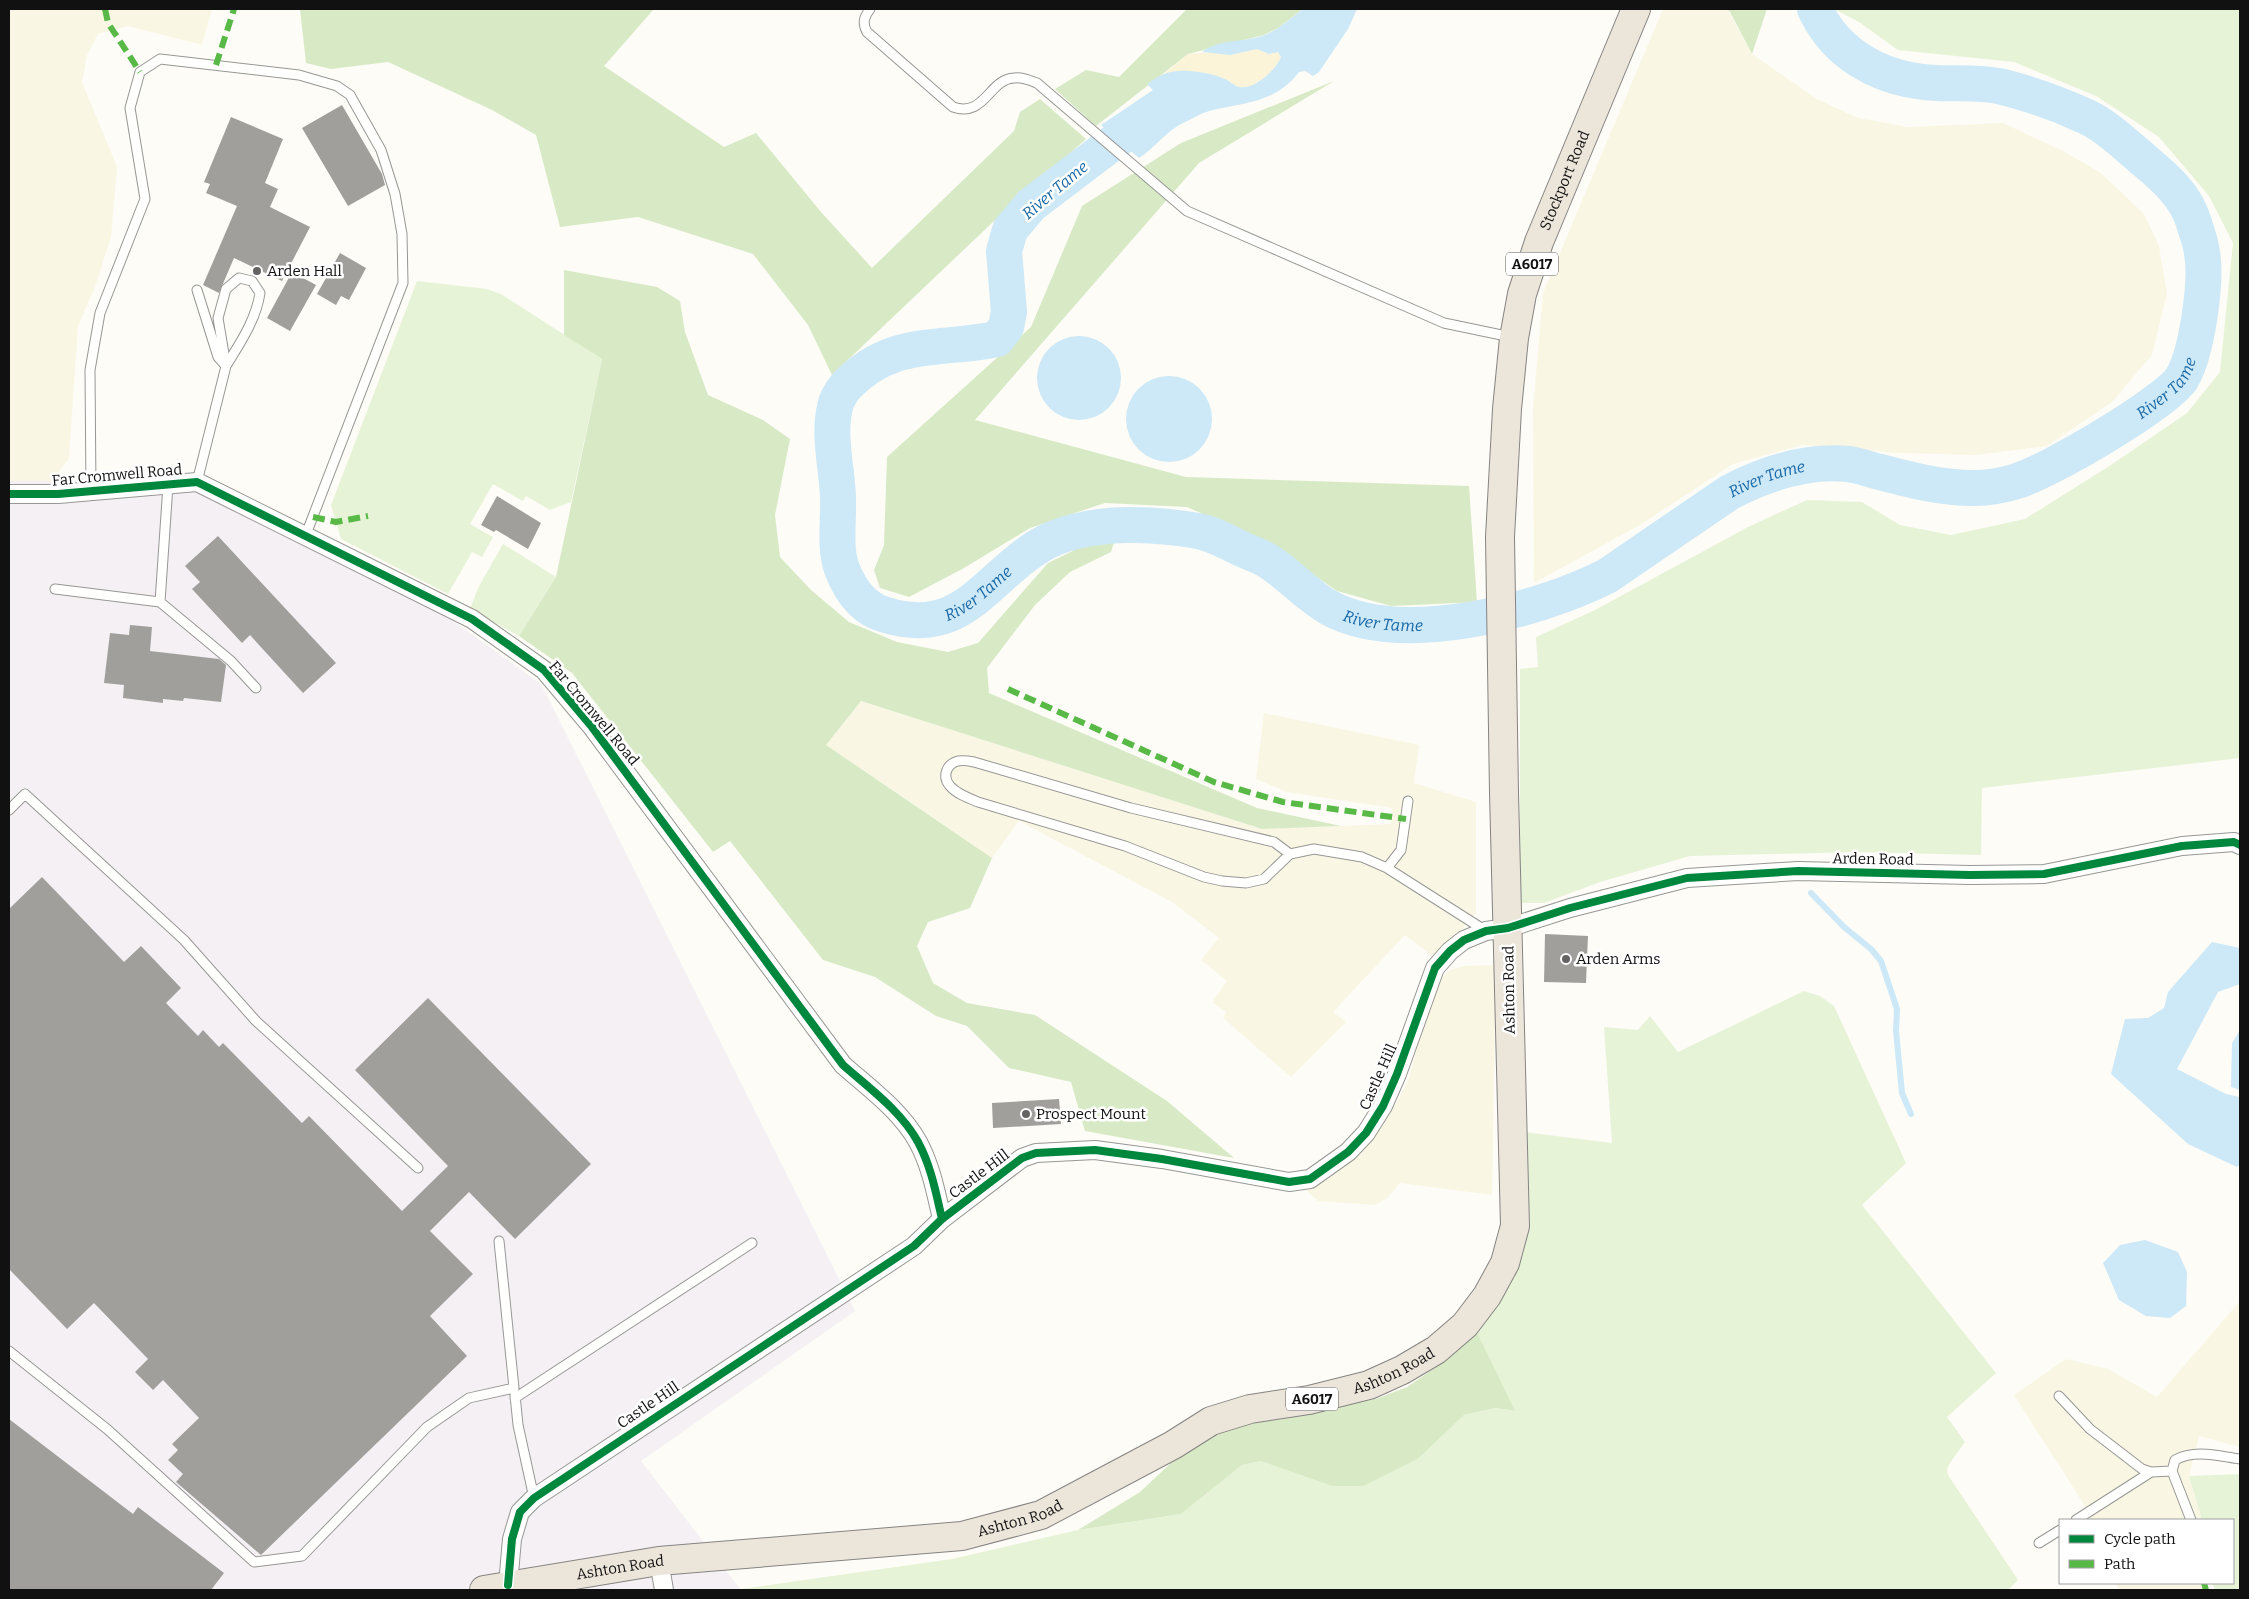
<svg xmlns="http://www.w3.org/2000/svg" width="2249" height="1599" viewBox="0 0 2249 1599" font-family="Bitter,serif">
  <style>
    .industrial { fill: #f5f0f3 }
    .farmland { fill: #f9f7e4 }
    .green { fill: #e7f3d7 }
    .forest { fill: #d8eac5 }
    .sand { fill: #fcf4d9 }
    .water { fill: #cde8f7 }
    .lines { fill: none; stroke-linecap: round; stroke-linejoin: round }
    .stream { stroke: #cde8f7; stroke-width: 6 }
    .river { stroke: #cde8f7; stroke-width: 36 }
    .building { fill: #a19f9c }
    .service-casing { stroke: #979795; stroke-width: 11 }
    .minor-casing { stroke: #979795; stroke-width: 20 }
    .trunk-casing { stroke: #858482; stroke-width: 30 }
    .service { stroke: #fffffe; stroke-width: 9 }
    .minor { stroke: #fffffe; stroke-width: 18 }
    .trunk { stroke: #ece5da; stroke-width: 28 }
    .quiet { stroke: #58b947; stroke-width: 6; stroke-dasharray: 12 6; stroke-linecap: butt }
    .cycleway-casing { stroke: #fff; stroke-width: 11 }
    .cycleway { stroke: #00873e; stroke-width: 8 }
    .poi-dot { fill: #646362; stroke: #fff; stroke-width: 2 }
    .labels { text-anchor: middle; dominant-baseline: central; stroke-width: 5; stroke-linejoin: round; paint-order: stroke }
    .shield { fill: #fff; stroke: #585858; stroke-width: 1 }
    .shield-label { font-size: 14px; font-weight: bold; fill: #111 }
    .street-label { font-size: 15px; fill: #111; stroke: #fff }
    .poi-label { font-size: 15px; fill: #111; stroke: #fff; text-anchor: start }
    .water-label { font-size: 16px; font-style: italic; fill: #1768a6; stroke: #fff }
  </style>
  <rect width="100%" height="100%" fill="#fdfcf7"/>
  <!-- industrial -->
  <path class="industrial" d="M 165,473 L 441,612 L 541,684 L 855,1311 L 641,1461 L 741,1590 L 9,1590 L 9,479 Z"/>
  <!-- farmland -->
  <path class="farmland" d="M 9,9 L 212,9 L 202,45 L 128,26 L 98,34 L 87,55 L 82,82 L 117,167 L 111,237 L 95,287 L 78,326 L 69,459 L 51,481 L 9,481 Z
    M 1663,9 L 1727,9 L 1752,54 L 1817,99 L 1858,118 L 1908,127 L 2003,123 L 2063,151 L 2101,173 L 2144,214 L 2159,246 L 2167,293 L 2152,355 L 2112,402 L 2047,446 L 1975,455 L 1900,453 L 1802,445 L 1733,464 L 1640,525 L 1534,583 L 1533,409 L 1543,293 Z
    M 861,701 L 1262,829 L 1391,824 L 1392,808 L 1287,792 L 1256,779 L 1264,713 L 1419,745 L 1414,783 L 1476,802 L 1476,914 L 1435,958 L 1405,935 L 1333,1012 L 1346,1022 L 1291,1077 L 1223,1018 L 1226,1012 L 1212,1002 L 1227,981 L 1201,960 L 1219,938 L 1172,902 L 1019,821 L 992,858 L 826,745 Z
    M 1496,965 L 1492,1195 L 1400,1183 L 1387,1198 L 1375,1205 L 1318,1201 L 1307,1191 L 1357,1154 L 1374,1137 L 1397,1102 L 1409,1079 L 1425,1011 L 1439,980 L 1450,970 L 1464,966 Z
    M 2240,1301 L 2240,1447 L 2199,1436 L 2189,1476 L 2202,1520 L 2087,1520 L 2092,1517 L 2014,1395 L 2066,1359 L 2108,1369 L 2157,1397 Z
    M 2115,1583 L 2207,1583 L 2201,1590 L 2120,1590 Z"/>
  <!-- green -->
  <path class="green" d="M 1834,9 L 2240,9 L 2240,758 L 1982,788 L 1981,855 L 1856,852 L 1690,856 L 1600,882 L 1544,903 L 1520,903 L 1520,669 L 1538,667 L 1536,637 L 1595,610 L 1748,527 L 1807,500 L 1862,502 L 1900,525 L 1951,535 L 2025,519 L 2111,465 L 2187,413 L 2220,372 L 2233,243 L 2209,196 L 2159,137 L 2096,96 L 2014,62 L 1898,50 L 1859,22 Z
    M 417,281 L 487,289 L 501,294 L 602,359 L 571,502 L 550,510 L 526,496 L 523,501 L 493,484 L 470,524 L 493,537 L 482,557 L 472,552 L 448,594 L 341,539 L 331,505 Z
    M 503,544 L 556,577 L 519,636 L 470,609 L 478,588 Z
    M 1804,991 L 1820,996 L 1834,1006 L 1906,1163 L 1862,1205 L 1996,1373 L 1947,1417 L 1965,1442 L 1950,1463 L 1947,1469 L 1948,1475 L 2018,1580 L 2008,1590 L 734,1590 L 952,1559 L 1078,1530 L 1181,1514 L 1242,1465 L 1261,1461 L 1290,1470 L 1419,1458 L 1464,1415 L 1495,1408 L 1514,1411 L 1476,1330 L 1524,1132 L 1612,1143 L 1604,1027 L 1638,1030 L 1650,1016 L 1678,1052 Z
    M 2240,1474 L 2240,1590 L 2215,1590 L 2212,1583 L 2233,1583 L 2233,1520 L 2202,1520 L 2189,1476 Z"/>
  <!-- forest -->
  <path class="forest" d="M 300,9 L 654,9 L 604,66 L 724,147 L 756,133 L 821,212 L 872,268 L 1014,131 L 1020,112 L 1040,99 L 1086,139 L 993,222 L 832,375 L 808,325 L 753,254 L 638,217 L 560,227 L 536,135 L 492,110 L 388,62 L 331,69 L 306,63 Z
    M 1187,9 L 1303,9 L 1278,28 L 1264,35 L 1188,54 L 1096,126 L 1055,89 L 1086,70 L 1119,77 Z
    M 1727,9 L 1767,9 L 1752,54 L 1730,12 Z
    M 1334,81 L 1199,163 L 975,420 L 1186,477 L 1469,486 L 1477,602 L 1391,606 L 1337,591 L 1268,543 L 1187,507 L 1105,503 L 1030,528 L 964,568 L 909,597 L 880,588 L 874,570 L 884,545 L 887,457 L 1031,327 L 1082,206 L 1181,143 Z
    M 564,270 L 657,287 L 680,301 L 685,332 L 708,395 L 763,420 L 790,439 L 775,515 L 780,557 L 811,590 L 849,622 L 897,642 L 948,652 L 978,643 L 1048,563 L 1091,542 L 1115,539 L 1111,552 L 1070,572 L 1035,605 L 987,668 L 989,693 L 1257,808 L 1341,826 L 1262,829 L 861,701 L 826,745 L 992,858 L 970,908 L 928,922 L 917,946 L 933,983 L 967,1003 L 1035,1015 L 1167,1101 L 1234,1158 L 1085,1131 L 1071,1082 L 1009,1068 L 967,1026 L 936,1016 L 875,977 L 823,960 L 730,841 L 713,852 L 572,673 L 519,636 L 556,577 L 602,359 L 564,335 Z
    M 1476,1330 L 1515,1411 L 1495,1408 L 1464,1415 L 1419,1458 L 1363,1486 L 1333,1486 L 1261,1461 L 1242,1465 L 1181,1514 L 1078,1530 L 1140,1492 L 1172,1462 L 1200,1442 L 1233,1426 L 1263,1418 L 1376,1399 L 1407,1387 L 1442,1363 Z"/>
  <!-- sand -->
  <path class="sand" d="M 1257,49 L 1269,54 L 1278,52 L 1281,57 C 1276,70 1254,90 1239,87 C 1234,86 1230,81 1225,79 C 1207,71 1183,69 1164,74 L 1188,54 L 1217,52 L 1230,55 Z"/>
  <!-- water -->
  <path class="water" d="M 1303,9 L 1357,9 L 1348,29 L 1319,72 L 1313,76 L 1305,71 L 1299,72 C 1278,101 1246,103 1213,110 C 1203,112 1194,118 1185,122 C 1167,130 1155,148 1139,158 L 1101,125 L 1153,90 L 1147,84 C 1152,81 1158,76 1164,74 C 1180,67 1210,72 1225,79 C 1230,81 1234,86 1239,87 C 1254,90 1276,70 1281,57 L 1278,52 L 1269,54 L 1257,49 L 1230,55 L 1202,52 C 1221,38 1243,43 1265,35 C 1279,29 1291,18 1303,9 Z
    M1037 378a42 42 0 1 1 84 0a42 42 0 1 1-84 0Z
    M1126 419a43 43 0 1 1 86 0a43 43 0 1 1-86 0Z
    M 2212,942 L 2240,948 L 2240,984 L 2218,992 L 2177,1069 L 2226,1094 L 2240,1097 L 2240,1164 L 2237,1167 L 2188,1144 L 2111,1074 L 2125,1019 L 2148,1018 L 2164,1008 L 2168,992 Z
    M 2240,1030 L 2240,1090 L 2231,1087 L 2232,1043 Z
    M 2145,1240 L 2178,1252 L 2187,1272 L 2186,1306 L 2170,1318 L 2146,1316 L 2119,1300 L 2103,1263 L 2120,1245 Z"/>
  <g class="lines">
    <!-- stream -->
    <path class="stream" d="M 1811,893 L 1844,927 L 1871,949 L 1881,961 L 1897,1009 L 1896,1031 L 1902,1093 L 1911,1114"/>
    <!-- river -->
    <path class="river" id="s1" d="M 1157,112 L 1118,139 L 1031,205 L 1010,230 L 1004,251 L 1009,312 L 1006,327 L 997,339 C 939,351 892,338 846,386 C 841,392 836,401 835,407 C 828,436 837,468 838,497 C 839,521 834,547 842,569 C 850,590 863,609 886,615 C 965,639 986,575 1046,542 C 1069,530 1107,524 1134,525 C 1151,525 1190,528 1206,533 C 1219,537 1231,544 1244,550 C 1253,554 1263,557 1271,563 C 1291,576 1307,595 1328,607 C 1400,648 1538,611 1607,576 L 1730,492 C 1767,473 1807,460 1848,464 C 1859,465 1870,470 1880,472 C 1911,480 1941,488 1973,488 C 1987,488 2005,485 2017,481 C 2048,472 2166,403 2182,378 C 2197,353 2207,281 2202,253 C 2201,242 2196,231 2193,220 C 2185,195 2164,177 2145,161 C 2127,146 2108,127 2087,117 C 2061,105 2031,94 2003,87 C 1981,82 1959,84 1937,83 C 1885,81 1837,57 1815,9"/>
  </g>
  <!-- building -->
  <path class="building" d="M 342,105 L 382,174 L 385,185 L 348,206 L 302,128 Z
    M 231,117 L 283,139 L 265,183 L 278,189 L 270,207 L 310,227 L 282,281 L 234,258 L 219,293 L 203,285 L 237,206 L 206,193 L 210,184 L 204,182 Z
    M 340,253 L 366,268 L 349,300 L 341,296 L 336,305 L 317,294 Z
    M 292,272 L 316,285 L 290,331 L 267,318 Z
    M 497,496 L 541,523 L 528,549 L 496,530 L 494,532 L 481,525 Z
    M 218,536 L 336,663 L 303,693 L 250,635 L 242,643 L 192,589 L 200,582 L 185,566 Z
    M 130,625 L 152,627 L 150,651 L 219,659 L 226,665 L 221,702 L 184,698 L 183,701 L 163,699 L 163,703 L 123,698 L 124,685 L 104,683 L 110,633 L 129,635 Z
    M 42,877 L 124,962 L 141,946 L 181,988 L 166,1003 L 198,1036 L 203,1030 L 219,1047 L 223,1043 L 302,1123 L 309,1116 L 402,1211 L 448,1166 L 355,1070 L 428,998 L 591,1164 L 515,1239 L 469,1192 L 430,1231 L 473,1274 L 430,1316 L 467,1356 L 261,1555 L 176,1482 L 183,1474 L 168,1460 L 178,1450 L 172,1444 L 199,1418 L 163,1380 L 153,1390 L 135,1372 L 148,1359 L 94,1303 L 67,1329 L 9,1269 L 9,909 Z
    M 1545,934 L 1588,936 L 1586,983 L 1544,982 Z
    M 1059,1099 L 1061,1124 L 993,1128 L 992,1103 Z
    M 9,1419 L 133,1514 L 138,1507 L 224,1573 L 211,1590 L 9,1590 Z"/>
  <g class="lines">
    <defs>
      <path id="service" d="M 870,9 C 864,17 862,23 867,32 L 953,107 C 985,118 989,79 1014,78 C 1022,77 1029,80 1037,83 L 1187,211 L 1444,323 L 1511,337
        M 197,290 L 218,357 L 226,366 C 240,343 256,320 260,293 L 252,281 L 239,278 L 226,289 L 218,318 L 226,366 L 197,482
        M 91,491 L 90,370 L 100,313 L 145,199 L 130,108 L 140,72 L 160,59 L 299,75 L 337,86 L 350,95 L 381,150 L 395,194 L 402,234 L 403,283 L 305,537
        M 55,589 L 160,602 L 168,485
        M 160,602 L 231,661 L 256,688
        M 9,810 L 25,794 L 184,940 L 256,1021 L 418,1168
        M 1290,854 L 1274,842 L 1131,808 L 974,762 C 969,761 963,760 958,761 C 946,764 942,777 950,786 C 957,794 968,798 978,802 L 1125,846 L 1204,877 L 1222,881 L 1246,883 L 1264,879 L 1290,854 L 1314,849 L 1362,857 L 1387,868 L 1486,931
        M 1387,868 L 1401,850 L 1408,801
        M 9,1351 L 107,1429 L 254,1562 L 302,1556 L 427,1427 L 469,1398 L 514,1388 L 499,1241
        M 515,1395 L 518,1425 L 534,1498
        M 2059,1396 L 2090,1429 L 2142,1469 L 2151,1472 L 2172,1471
        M 515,1398 L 752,1243
        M 2076,1520 L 2151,1472
        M 2191,1520 L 2172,1471 L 2175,1460 C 2195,1449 2218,1456 2240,1459
        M 2039,1543 L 2060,1530"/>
      <path id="minor" d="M 9,494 L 58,494 L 197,482 L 472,619 L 544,670 L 592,727 L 843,1065 C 869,1088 901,1111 918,1142 C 931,1166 936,1193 942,1219
        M 659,1561 L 664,1590
        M 508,1585 L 512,1539 L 520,1512 L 534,1498 L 914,1246 L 942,1219 L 1022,1158 L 1036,1153 L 1095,1150 L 1162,1159 L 1289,1182 L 1310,1179 L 1348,1152 L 1366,1133 L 1383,1106 L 1397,1074 L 1435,968 L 1450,951 L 1464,940 L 1486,931 L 1508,928 L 1570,908 L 1687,878 L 1798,871 L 1970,875 L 2044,874 L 2182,846 L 2234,842 L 2240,845"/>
      <g id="trunk">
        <path id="s2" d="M 484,1590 L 659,1561 L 962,1536 L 1041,1515 L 1173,1445 L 1211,1421 L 1250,1409 L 1309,1400 L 1369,1385 L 1402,1370 L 1436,1350 L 1465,1325 L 1487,1296 L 1505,1263 L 1515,1226 L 1504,793 L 1500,537 L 1507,409 L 1514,338 L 1522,294 L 1539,242 L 1636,9"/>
      </g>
    </defs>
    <!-- service casing -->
    <use href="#service" class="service-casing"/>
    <!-- minor casing -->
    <use href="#minor" class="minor-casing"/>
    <!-- trunk casing -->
    <use href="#trunk" class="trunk-casing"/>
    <!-- service -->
    <use href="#service" class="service"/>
    <!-- minor -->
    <use href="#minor" class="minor"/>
    <!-- trunk -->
    <use href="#trunk" class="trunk"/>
    <!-- quiet -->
    <path class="quiet" d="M 105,9 L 108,23 L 140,72
      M 216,65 L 234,9
      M 313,517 L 336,522 L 368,516
      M 1008,689 L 1214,782 L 1283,802 L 1406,819
      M 2204,1583 L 2206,1590"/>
    <defs>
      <path id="cycleway" d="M 9,494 L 58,494 L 197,482 L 472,619 L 544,670 L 592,727 L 843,1065 C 869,1088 901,1111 918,1142 C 931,1166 936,1193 942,1219
        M 508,1585 L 512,1539 L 520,1512 L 534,1498 L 914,1246 L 942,1219 L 1022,1158 L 1036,1153 L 1095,1150 L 1162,1159 L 1289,1182 L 1310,1179 L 1348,1152 L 1366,1133 L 1383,1106 L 1397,1074 L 1435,968 L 1450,951 L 1464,940 L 1486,931 L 1508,928 L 1570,908 L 1687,878 L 1798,871 L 1970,875 L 2044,874 L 2182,846 L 2234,842 L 2240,845"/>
    </defs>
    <!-- cycleway casing -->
    <use href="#cycleway" class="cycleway-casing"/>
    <!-- cycleway -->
    <use href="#cycleway" class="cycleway"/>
  </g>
  <!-- markers -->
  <g class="poi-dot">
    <circle cx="257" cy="271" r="5"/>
    <circle cx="1566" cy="959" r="5"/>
    <circle cx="1026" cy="1114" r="5"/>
  </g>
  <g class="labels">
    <!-- shield labels -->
    <g class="shield">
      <rect x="1506" y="252.5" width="52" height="23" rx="4"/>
      <rect x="1286" y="1387.5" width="52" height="23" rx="4"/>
    </g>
    <g class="shield-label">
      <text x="1532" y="264">A6017</text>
      <text x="1312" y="1399">A6017</text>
    </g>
    <!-- street labels -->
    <g class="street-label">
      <text stroke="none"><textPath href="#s2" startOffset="2201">Stockport Road</textPath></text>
      <text transform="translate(117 475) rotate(-5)">Far Cromwell Road</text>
      <text transform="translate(594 713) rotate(50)">Far Cromwell Road</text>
      <text transform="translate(1873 859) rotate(1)">Arden Road</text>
      <text transform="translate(1509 990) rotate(-91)">Ashton Road</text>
      <text transform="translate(1378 1077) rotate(-66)">Castle Hill</text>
      <text transform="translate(979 1174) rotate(-37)">Castle Hill</text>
      <text stroke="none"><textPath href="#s2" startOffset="948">Ashton Road</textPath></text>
      <text transform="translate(648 1405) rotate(-34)">Castle Hill</text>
      <text stroke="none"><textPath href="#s2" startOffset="542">Ashton Road</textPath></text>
      <text stroke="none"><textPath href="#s2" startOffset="138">Ashton Road</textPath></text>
    </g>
    <!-- poi labels -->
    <g class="poi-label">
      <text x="267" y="271">Arden Hall</text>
      <text x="1576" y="959">Arden Arms</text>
      <text x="1036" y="1114">Prospect Mount</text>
    </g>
    <!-- water labels -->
    <g class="water-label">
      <text transform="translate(1055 190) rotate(-40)">River Tame</text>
      <text stroke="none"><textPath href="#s1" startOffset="2122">River Tame</textPath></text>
      <text stroke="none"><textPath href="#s1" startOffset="1688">River Tame</textPath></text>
      <text stroke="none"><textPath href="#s1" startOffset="818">River Tame</textPath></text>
      <text stroke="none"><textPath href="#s1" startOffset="1268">River Tame</textPath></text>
    </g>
  </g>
  <!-- border -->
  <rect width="2249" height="1599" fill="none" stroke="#111111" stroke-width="20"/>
  <!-- legend -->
  <rect x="2059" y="1519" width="175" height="65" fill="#ffffff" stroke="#a0a0a0"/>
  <rect x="2069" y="1535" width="25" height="8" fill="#00873e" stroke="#a0a0a0"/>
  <text x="2104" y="1544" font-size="15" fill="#111111">Cycle path</text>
  <rect x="2069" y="1560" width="25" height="8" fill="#58b947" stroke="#a0a0a0"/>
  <text x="2104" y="1569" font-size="15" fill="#111111">Path</text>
</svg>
